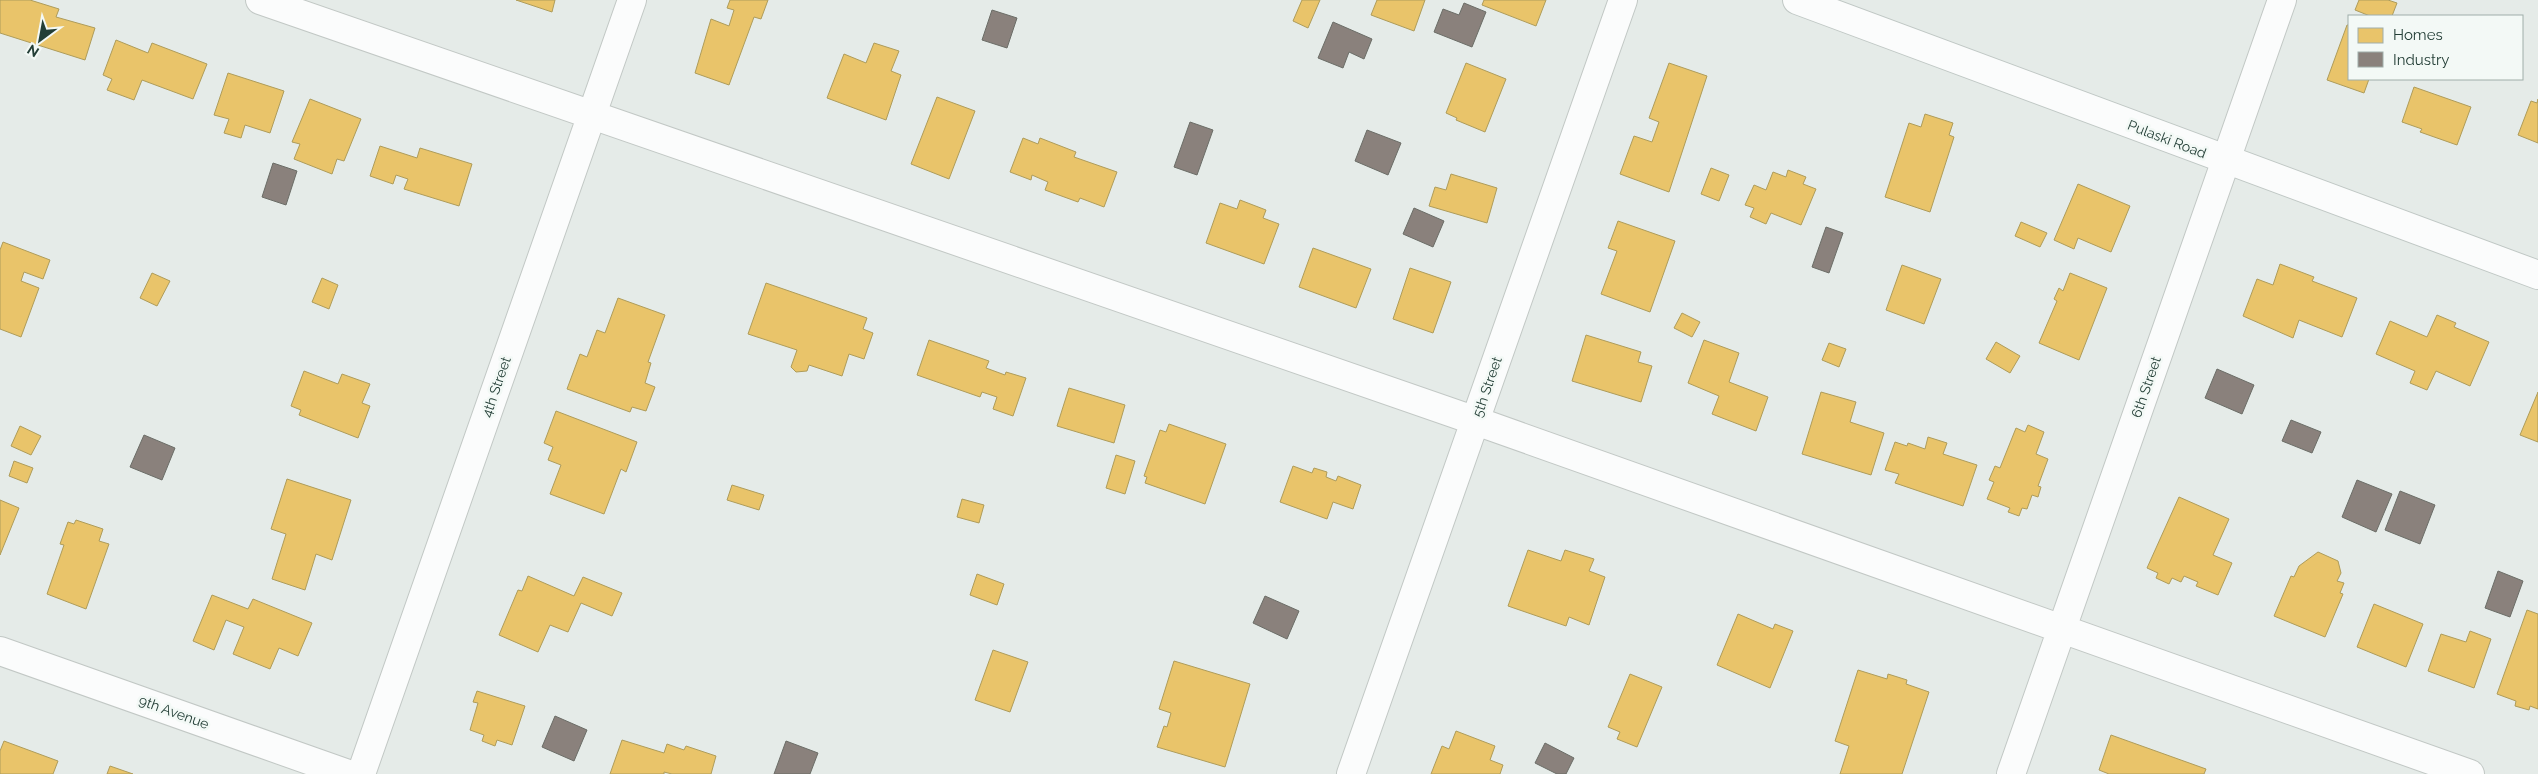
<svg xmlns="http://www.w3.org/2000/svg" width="2538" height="774" viewBox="0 0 2538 774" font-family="Raleway,sans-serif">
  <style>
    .homes { fill: #e9c46a; stroke: #ae9c5a }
    .industry { fill: #8a817c; stroke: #6b6d67 }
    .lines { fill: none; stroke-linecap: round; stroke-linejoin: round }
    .minor-casing { stroke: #c2c8c5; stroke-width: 30 }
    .secondary-casing { stroke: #c0c8c5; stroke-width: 30 }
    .minor { stroke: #fbfcfc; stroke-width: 28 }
    .secondary { stroke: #fbfcfc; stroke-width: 28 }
    .labels { text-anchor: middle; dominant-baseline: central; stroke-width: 5; stroke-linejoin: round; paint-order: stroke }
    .street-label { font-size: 14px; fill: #233e36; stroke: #f3f9f6 }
  </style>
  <rect width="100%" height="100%" fill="#e5ebe8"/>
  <!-- homes -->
  <path class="homes" d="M 0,0 L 30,0 L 59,9 L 56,17 L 95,28 L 85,60 L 0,33 Z
    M 516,0 L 555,0 L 552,12 Z
    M 730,0 L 768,0 L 761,19 L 754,17 L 729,85 L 695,73 L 711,19 L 729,26 L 734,10 L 727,8 Z
    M 1302,0 L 1320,0 L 1308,28 L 1293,21 Z
    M 1377,0 L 1425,0 L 1414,31 L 1371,15 Z
    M 1484,0 L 1546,0 L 1536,26 L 1482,5 Z
    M 2359,0 L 2388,0 L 2397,3 L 2392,16 L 2370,16 L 2355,10 Z
    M 2347,25 L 2349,25 L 2349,79 L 2369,79 L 2364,93 L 2327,80 Z
    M 116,40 L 148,53 L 152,43 L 207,64 L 193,99 L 142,80 L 134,100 L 107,90 L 112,79 L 103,75 Z
    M 874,43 L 899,51 L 891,71 L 901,75 L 886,120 L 827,98 L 844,54 L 866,63 Z
    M 1466,63 L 1506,79 L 1485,132 L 1456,120 L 1457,118 L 1446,113 Z
    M 1669,63 L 1707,76 L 1669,192 L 1620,174 L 1634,136 L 1652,142 L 1659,122 L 1649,118 Z
    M 228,73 L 284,91 L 270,133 L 245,125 L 241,138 L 224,133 L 229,119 L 214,115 Z
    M 2414,87 L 2471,107 L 2457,145 L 2420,132 L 2422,129 L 2402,122 Z
    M 937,97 L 975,111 L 949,179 L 911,164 Z
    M 310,99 L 361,119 L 344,161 L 337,159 L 332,174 L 294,159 L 300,144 L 292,142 Z
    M 2538,99 L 2538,143 L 2518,135 L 2531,101 L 2537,103 Z
    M 1925,114 L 1953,123 L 1949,135 L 1954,137 L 1930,212 L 1885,197 L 1909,123 L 1921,127 Z
    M 1023,138 L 1038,144 L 1040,138 L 1076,152 L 1074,157 L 1117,172 L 1104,207 L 1080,198 L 1078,202 L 1045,190 L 1048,182 L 1032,175 L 1031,180 L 1010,172 Z
    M 380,146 L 417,158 L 420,148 L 472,164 L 459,206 L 404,189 L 408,179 L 396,175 L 393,184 L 370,176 Z
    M 1711,168 L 1729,175 L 1719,201 L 1701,194 Z
    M 1788,170 L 1806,177 L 1803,184 L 1816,189 L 1801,225 L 1771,213 L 1766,224 L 1750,217 L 1754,208 L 1745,205 L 1754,185 L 1766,190 L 1773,172 L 1786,177 Z
    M 1451,174 L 1497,188 L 1487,223 L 1429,206 L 1435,187 L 1446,190 Z
    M 2078,184 L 2130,206 L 2111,252 L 2078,238 L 2074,249 L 2054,240 Z
    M 1240,200 L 1266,210 L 1263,218 L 1279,224 L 1264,264 L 1206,243 L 1220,203 L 1237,209 Z
    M 1618,221 L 1675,241 L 1650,312 L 1601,294 L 1617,251 L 1608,248 Z
    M 2021,222 L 2047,233 L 2040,247 L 2015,236 Z
    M 3,242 L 50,260 L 43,279 L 24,272 L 21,281 L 39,288 L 21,337 L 0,329 L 0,250 Z
    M 1313,248 L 1371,269 L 1356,308 L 1299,287 Z
    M 2280,264 L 2314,277 L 2312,281 L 2357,298 L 2342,337 L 2299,320 L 2293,338 L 2243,316 L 2257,279 L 2273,285 Z
    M 1902,265 L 1941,279 L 1924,324 L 1886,310 Z
    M 1410,268 L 1451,282 L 1433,333 L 1393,319 Z
    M 152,273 L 170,281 L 157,306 L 140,298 Z
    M 2070,273 L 2107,288 L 2079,360 L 2039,343 L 2057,301 L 2054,299 L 2059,288 L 2063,291 Z
    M 322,278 L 338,285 L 329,309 L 312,302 Z
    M 766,283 L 867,318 L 863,329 L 873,333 L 864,359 L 849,354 L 842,376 L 809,365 L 807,371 L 796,372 L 791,367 L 797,350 L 748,334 Z
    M 618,298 L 665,315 L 648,362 L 651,363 L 645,383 L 655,387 L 646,411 L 632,407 L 630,412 L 567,389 L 580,354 L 587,357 L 597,330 L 605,333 Z
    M 1682,313 L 1700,322 L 1692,337 L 1674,328 Z
    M 2437,315 L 2456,323 L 2454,327 L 2489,342 L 2470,386 L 2436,371 L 2427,390 L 2410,383 L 2415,371 L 2376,354 L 2390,321 L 2427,337 Z
    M 1586,335 L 1641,352 L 1638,362 L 1652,366 L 1641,402 L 1572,381 Z
    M 929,340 L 989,361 L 986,368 L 1005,375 L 1006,372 L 1026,378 L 1013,416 L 993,409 L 997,397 L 982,392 L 980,397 L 917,375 Z
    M 1704,340 L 1739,353 L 1729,382 L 1768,397 L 1756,431 L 1712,414 L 1719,396 L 1688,383 Z
    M 1996,342 L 2020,356 L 2010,373 L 1986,359 Z
    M 1829,343 L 1846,349 L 1839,367 L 1822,360 Z
    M 304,371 L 338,384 L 342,374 L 370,384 L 362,403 L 370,406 L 358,438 L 299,415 L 301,410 L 291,406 Z
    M 1069,388 L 1125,405 L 1114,443 L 1057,426 Z
    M 1821,392 L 1856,402 L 1850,422 L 1884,433 L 1871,475 L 1802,454 Z
    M 2538,392 L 2538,442 L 2520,435 Z
    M 556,411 L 637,442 L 626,472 L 621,469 L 604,514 L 550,494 L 561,465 L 548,460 L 553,447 L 544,443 Z
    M 1169,424 L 1226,444 L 1205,504 L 1145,483 L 1147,477 L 1144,476 L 1160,430 L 1166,432 Z
    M 2028,425 L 2044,432 L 2036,454 L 2048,459 L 2038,486 L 2041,487 L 2038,497 L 2032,495 L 2027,509 L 2022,508 L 2019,516 L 2008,512 L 2010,508 L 1987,499 L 1994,482 L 1989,480 L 1995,466 L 2000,468 L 2016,428 L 2025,432 Z
    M 20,426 L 41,436 L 31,455 L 11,446 Z
    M 1928,437 L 1947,443 L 1943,454 L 1977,465 L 1963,506 L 1895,483 L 1899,474 L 1885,470 L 1895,442 L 1907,446 L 1908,443 L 1925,449 Z
    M 1116,455 L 1135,461 L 1125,494 L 1106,488 Z
    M 14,461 L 33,468 L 27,483 L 9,476 Z
    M 1293,466 L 1312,473 L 1314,468 L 1327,472 L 1326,477 L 1336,481 L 1338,476 L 1361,485 L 1353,509 L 1333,502 L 1327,519 L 1280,502 Z
    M 287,479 L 351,500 L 332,560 L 316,554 L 305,590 L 272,579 L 286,534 L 271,529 Z
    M 732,485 L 764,495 L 759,510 L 727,500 Z
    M 2179,497 L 2229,519 L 2213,555 L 2232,563 L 2218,595 L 2196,586 L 2198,582 L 2184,576 L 2181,582 L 2172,578 L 2169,584 L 2156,578 L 2158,573 L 2147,568 Z
    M 962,499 L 984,505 L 979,523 L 957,517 Z
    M 0,500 L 19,508 L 0,555 Z
    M 76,520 L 103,529 L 99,541 L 109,544 L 86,609 L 47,594 L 64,545 L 60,544 L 68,522 L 74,524 Z
    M 1528,550 L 1561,561 L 1565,550 L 1594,559 L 1589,571 L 1605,577 L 1589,625 L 1569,617 L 1566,626 L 1508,606 Z
    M 2318,552 L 2338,561 L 2341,573 L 2337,581 L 2344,583 L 2340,593 L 2343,594 L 2325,637 L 2274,616 L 2291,576 L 2294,577 L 2299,566 Z
    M 977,574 L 1004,584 L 997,605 L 970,595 Z
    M 528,576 L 574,596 L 583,577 L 622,593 L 612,616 L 581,603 L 568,632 L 550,625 L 538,652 L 499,635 L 518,590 L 522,591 Z
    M 212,595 L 248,609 L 253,599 L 312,623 L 298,656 L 279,648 L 270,669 L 233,654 L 244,627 L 226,620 L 214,650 L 193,641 Z
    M 2374,604 L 2423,624 L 2406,667 L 2357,647 Z
    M 2527,610 L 2538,614 L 2538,709 L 2530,706 L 2529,710 L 2515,706 L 2516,701 L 2497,694 Z
    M 1738,614 L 1773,629 L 1775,624 L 1793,631 L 1770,688 L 1717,665 Z
    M 2470,631 L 2491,639 L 2474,688 L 2428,671 L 2441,634 L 2466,642 Z
    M 993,650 L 1028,662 L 1010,712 L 975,700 Z
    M 1174,661 L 1250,684 L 1225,767 L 1157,747 L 1164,726 L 1167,727 L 1171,713 L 1159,709 Z
    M 1858,670 L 1887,679 L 1888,674 L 1907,680 L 1906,684 L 1929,692 L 1902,774 L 1840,774 L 1849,746 L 1835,741 Z
    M 1630,674 L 1662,687 L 1637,747 L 1617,739 L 1620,732 L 1608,727 Z
    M 477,691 L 525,706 L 512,745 L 497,740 L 495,746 L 482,741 L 484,735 L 470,730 L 478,703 L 473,702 Z
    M 1456,731 L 1495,746 L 1490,760 L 1503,765 L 1500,774 L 1431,774 L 1442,746 L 1449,749 Z
    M 2111,735 L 2206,769 L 2204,774 L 2109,774 L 2099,770 Z
    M 622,740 L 664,753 L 667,744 L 684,750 L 686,746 L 716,756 L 711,774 L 672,774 L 664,772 L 664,774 L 610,774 Z
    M 4,741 L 58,761 L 53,774 L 0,774 L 0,751 Z
    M 110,766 L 133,774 L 107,774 Z"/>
  <!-- industry -->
  <path class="industry" d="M 1464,3 L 1486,12 L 1472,47 L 1434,32 L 1443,9 L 1459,15 Z
    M 992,10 L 1017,18 L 1007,48 L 982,40 Z
    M 1333,22 L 1372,39 L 1364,59 L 1349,52 L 1343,68 L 1318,58 Z
    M 1190,122 L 1213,130 L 1197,175 L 1174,167 Z
    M 1367,130 L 1401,143 L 1388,175 L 1355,161 Z
    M 273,163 L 297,171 L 286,205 L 262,197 Z
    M 1414,208 L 1444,221 L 1433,247 L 1403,234 Z
    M 1826,227 L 1843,233 L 1829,273 L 1812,267 Z
    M 2217,369 L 2254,385 L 2242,414 L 2205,398 Z
    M 2291,420 L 2321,432 L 2312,453 L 2282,441 Z
    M 144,435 L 175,448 L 162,480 L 130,467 Z
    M 2357,480 L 2392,494 L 2376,532 L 2342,517 Z
    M 2400,491 L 2435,505 L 2420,544 L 2385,530 Z
    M 2498,571 L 2523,581 L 2510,617 L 2485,608 Z
    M 1265,596 L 1299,611 L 1287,639 L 1253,623 Z
    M 555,716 L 587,730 L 574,761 L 542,747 Z
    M 786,741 L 818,753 L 810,774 L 774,774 Z
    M 1545,743 L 1574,758 L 1566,774 L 1557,774 L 1535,763 Z"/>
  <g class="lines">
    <defs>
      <path id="minor" d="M 260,0 L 1476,421 L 2470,774
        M 0,651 L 348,774
        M 361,774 L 632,0
        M 1351,774 L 1623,0
        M 2011,774 L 2282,0"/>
      <path id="secondary" d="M 1797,0 L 2538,275"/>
    </defs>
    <!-- minor casing -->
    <use href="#minor" class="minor-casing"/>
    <!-- secondary casing -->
    <use href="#secondary" class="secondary-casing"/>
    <!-- minor -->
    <use href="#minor" class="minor"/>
    <!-- secondary -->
    <use href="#secondary" class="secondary"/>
  </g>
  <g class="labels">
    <!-- street labels -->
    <g class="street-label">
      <text transform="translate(2167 139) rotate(21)">Pulaski Road</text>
      <text transform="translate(496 387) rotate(-71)">4th Street</text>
      <text transform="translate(1487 387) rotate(-71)">5th Street</text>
      <text transform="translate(2146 387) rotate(-71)">6th Street</text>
      <text transform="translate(174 712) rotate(20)">9th Avenue</text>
    </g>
  </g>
  <!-- legend -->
  <rect x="2348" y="15" width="175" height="65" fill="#f3f9f6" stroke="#a0aea9"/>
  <rect x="2358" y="28" width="25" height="15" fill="#e9c46a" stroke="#a0aea9"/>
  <text x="2393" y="40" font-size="15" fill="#233e36">Homes</text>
  <rect x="2358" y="52" width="25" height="15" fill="#8a817c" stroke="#a0aea9"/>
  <text x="2393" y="65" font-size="15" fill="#233e36">Industry</text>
  <!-- north arrow -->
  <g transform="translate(40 40) rotate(212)" stroke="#f3f9f6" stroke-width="4" paint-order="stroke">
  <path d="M0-4L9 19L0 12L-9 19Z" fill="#233e36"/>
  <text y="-8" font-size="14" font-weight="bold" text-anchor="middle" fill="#233e36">N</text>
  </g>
</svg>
